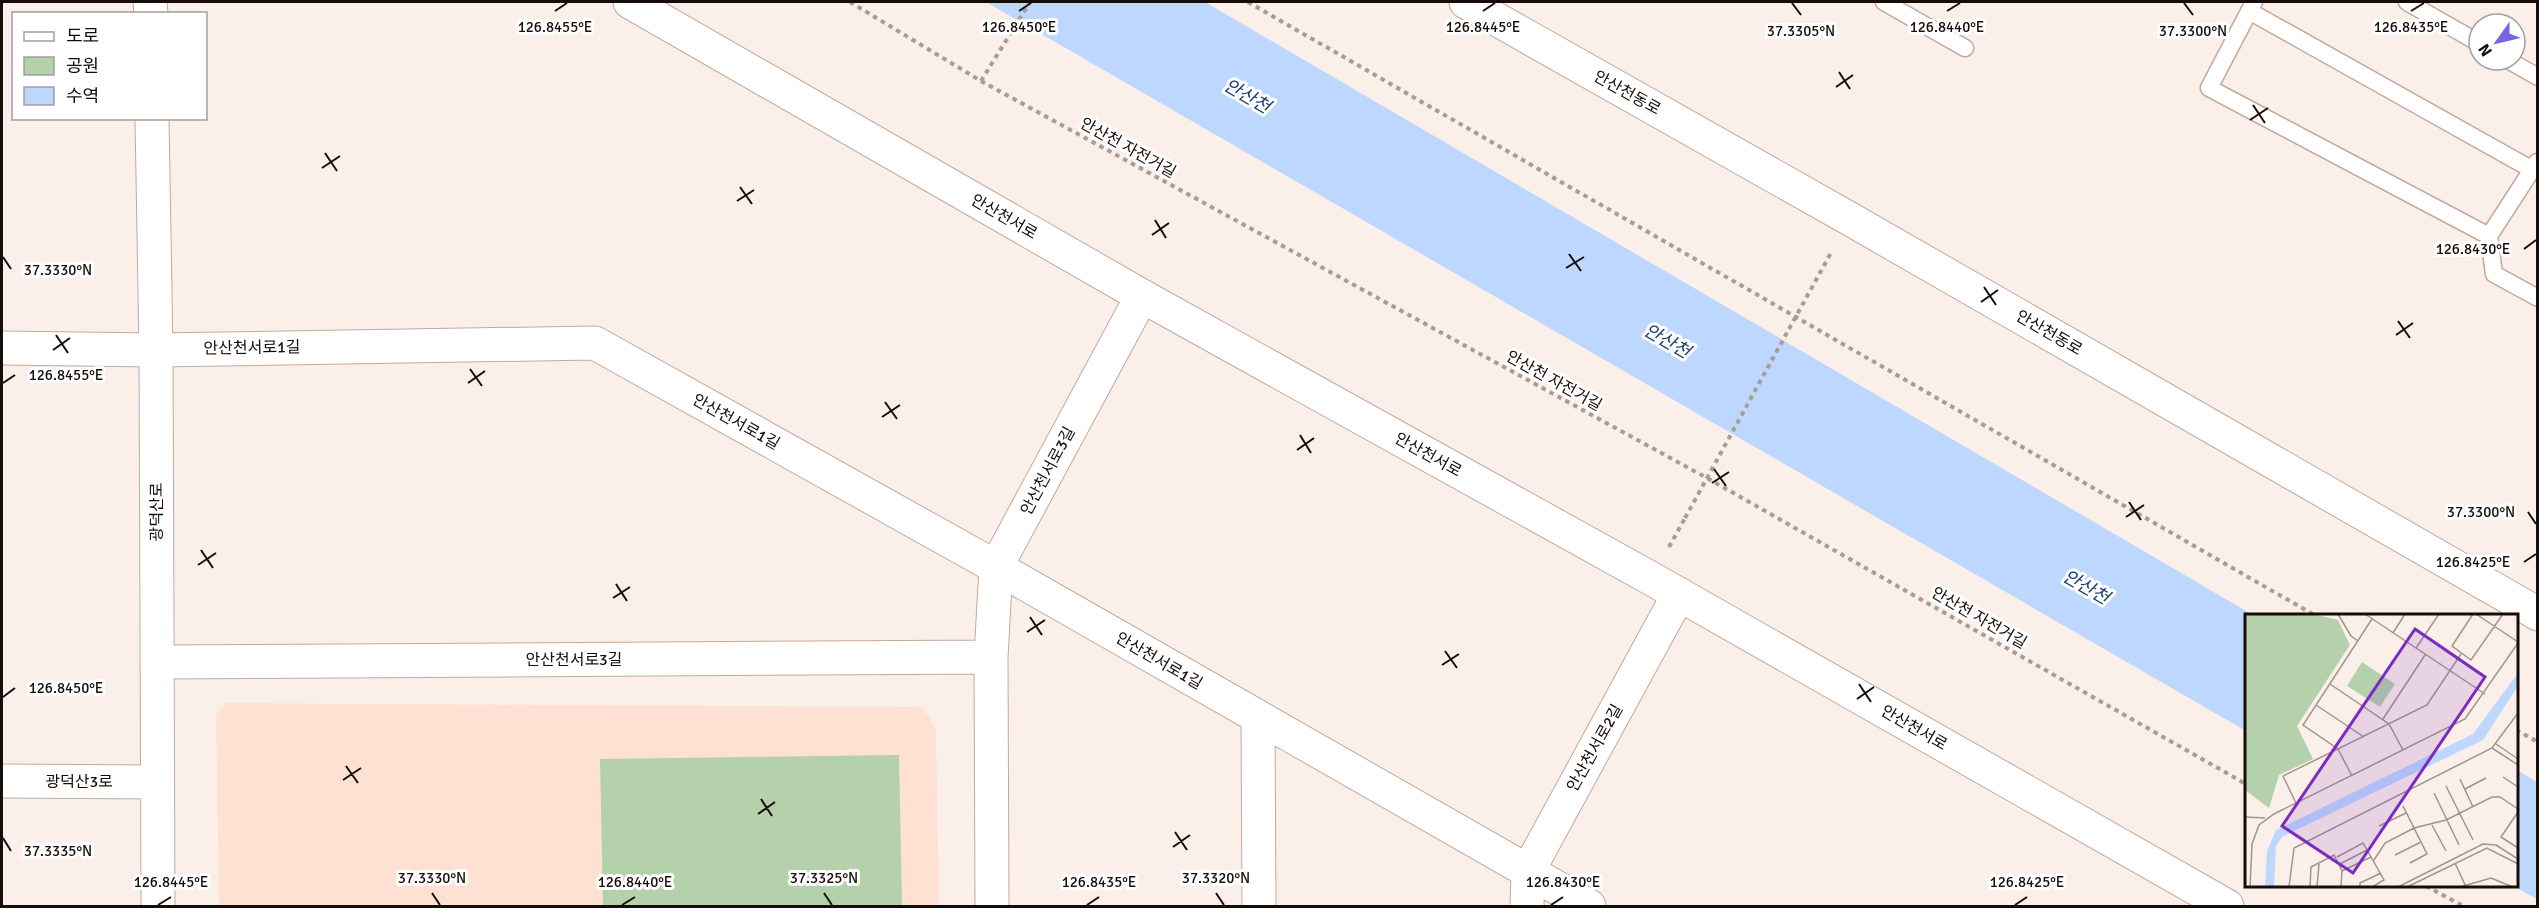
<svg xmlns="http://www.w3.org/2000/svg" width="2539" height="908" viewBox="0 0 2539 908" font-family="Signika,'Noto Sans KR',sans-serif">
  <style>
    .built { fill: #fee1d2 }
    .green { fill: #b4d1ab }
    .water { fill: #bdd7ff }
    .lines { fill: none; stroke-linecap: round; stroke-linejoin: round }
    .service-casing { stroke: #c4a99a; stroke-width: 19 }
    .minor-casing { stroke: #c4a99a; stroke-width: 35 }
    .tertiary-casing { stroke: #c4a99a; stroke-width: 35 }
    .path { stroke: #a79d96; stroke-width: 4; stroke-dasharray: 4.5 4.5; stroke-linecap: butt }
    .service { stroke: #fff; stroke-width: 16 }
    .minor { stroke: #fff; stroke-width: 33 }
    .tertiary { stroke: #fff; stroke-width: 33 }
    .path-bridge { stroke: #a79d96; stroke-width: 4; stroke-dasharray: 4.5 4.5; stroke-linecap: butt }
    .ticks { fill: none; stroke: #160d08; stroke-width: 2 }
    .labels { text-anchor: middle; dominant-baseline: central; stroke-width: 6; stroke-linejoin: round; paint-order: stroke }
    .street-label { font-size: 16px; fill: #160d08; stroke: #fff }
    .water-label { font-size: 18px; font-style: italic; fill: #204070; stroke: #fff }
    .inset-road { fill: none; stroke: #9f958f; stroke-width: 1.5 }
    .view { fill: #7b2cbf; fill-opacity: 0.15; stroke: #7b2cbf; stroke-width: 3 }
    .inset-edge { fill: none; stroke: #160d08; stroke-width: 3 }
    .ticks-label { font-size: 15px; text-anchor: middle; fill: #160d08; stroke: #fff; stroke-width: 6; stroke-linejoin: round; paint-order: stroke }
  </style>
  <rect width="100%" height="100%" fill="#fbf0e9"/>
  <!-- built -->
  <path class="built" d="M 226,703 L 923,707 L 936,730 L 939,906 L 219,906 L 216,715 Z"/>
  <!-- green -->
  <path class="green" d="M 899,755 L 902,906 L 603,906 L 600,759 Z"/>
  <!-- water -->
  <path class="water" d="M 986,2 L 1205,2 L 2253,615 L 2246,616 L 2246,731 Z
    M 2517,770 L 2537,782 L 2537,899 L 2513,886 L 2516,886 Z"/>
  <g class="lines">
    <defs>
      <path id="service" d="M 1884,2 L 1965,48
        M 2254,2 L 2209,88 L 2489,236
        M 2407,2 L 2479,43
        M 2249,11 L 2531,169
        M 2508,60 L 2538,77
        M 2537,162 L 2489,236 L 2494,274 L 2538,298"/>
      <path id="minor" d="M 2,348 L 156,350 L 595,343 L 996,567 L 1589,906
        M 158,662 L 991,657
        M 1258,718 L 1259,906
        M 992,906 L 991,657 L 996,567 L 1142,296
        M 1527,906 L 1528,871 L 1679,594"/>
      <path id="tertiary" d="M 150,2 L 151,14
        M 630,2 L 1142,296 L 1652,579 L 2227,906
        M 1466,2 L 1850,219 L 2538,614
        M 152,118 L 156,350 L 158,906
        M 2,781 L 156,782"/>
    </defs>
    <!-- service casing -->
    <use href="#service" class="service-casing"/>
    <!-- minor casing -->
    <use href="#minor" class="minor-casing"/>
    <!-- tertiary casing -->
    <use href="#tertiary" class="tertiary-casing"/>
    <!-- path -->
    <path class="path" d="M 850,2 L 981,81 L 1707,478 L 2246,784
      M 1248,2 L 2316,616
      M 981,81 L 1030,2
      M 1789,329 L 1832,251
      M 1669,547 L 1685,518
      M 2516,730 L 2538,742
      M 2426,886 L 2463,906"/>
    <!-- service -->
    <use href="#service" class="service"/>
    <!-- minor -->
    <use href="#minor" class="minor"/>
    <!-- tertiary -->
    <use href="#tertiary" class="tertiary"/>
    <!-- path-bridge -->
    <path class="path-bridge" d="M 1685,518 L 1789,329"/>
  </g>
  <!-- ticks -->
  <path class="ticks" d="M 1792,3 L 1801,15M 2184,3 L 2193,15M 555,11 L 567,3M 1019,11 L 1031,3M 1483,11 L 1495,3M 1947,11 L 1960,3M 2411,11 L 2424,3M 1839,72 L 1850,89M 1836,87 L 1853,75M 2253,105 L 2265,123M 2250,120 L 2268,108M 325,153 L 337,171M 322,168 L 340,156M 740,187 L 752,204M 737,201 L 754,190M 1155,220 L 1166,238M 1152,235 L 1169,223M 2524,249 L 2536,240M 1569,254 L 1581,271M 3,257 L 11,269M 1566,268 L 1584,257M 1984,287 L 1996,305M 1981,302 L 1998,290M 2398,321 L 2410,338M 56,335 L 68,353M 2396,335 L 2413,323M 53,350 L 70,338M 470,369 L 482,386M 3,383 L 15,375M 468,383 L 485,371M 885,402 L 897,419M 882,417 L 900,405M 1300,435 L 1311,453M 1297,450 L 1314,438M 1714,469 L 1726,486M 1712,483 L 1729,472M 2129,502 L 2141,520M 2528,512 L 2536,524M 2126,517 L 2144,505M 201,550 L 213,568M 2524,562 L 2536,554M 198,565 L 216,553M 616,584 L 627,601M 613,598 L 630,587M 1030,617 L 1042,635M 1027,632 L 1045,620M 1445,651 L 1457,668M 1442,665 L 1459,654M 1859,684 L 1871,702M 3,697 L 15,688M 1857,699 L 1874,687M 346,766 L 358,783M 343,780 L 361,768M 761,799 L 772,816M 758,814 L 775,802M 1175,832 L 1187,850M 3,838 L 11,851M 1173,847 L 1190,835M 432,893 L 440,905M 824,893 L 832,905M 1216,893 L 1224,905M 158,905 L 171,897M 622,905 L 635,897M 1087,905 L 1099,897M 1551,905 L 1563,897M 2015,905 L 2027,897"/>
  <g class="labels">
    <!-- street labels -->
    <g class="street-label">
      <text transform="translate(1627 93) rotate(29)">안산천동로</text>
      <text transform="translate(1128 148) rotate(29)">안산천 자전거길</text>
      <text transform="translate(1004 217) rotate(30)">안산천서로</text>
      <text transform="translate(2049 333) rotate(30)">안산천동로</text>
      <text transform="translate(252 348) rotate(-1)">안산천서로1길</text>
      <text transform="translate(1554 381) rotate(29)">안산천 자전거길</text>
      <text transform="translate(736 422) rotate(29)">안산천서로1길</text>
      <text transform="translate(1428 455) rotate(29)">안산천서로</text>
      <text transform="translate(1048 471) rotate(-62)">안산천서로3길</text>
      <text transform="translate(157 512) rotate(-90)">광덕산로</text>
      <text transform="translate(1979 618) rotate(30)">안산천 자전거길</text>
      <text x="574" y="660">안산천서로3길</text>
      <text transform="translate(1159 661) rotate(30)">안산천서로1길</text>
      <text transform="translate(1914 728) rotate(30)">안산천서로</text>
      <text transform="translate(1595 748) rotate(-61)">안산천서로2길</text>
      <text x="79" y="782">광덕산3로</text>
    </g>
    <!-- water labels -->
    <g class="water-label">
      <text transform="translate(1247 96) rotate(30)">안산천</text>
      <text transform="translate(1667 341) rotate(30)">안산천</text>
      <text transform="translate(2086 587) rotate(30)">안산천</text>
    </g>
  </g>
  <!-- overview -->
  <g transform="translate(2245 614)">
    <rect width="273" height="273" fill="#fbf0e9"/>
    <path d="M 0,0 L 68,0 L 93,6 L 105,31 L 52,112 L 68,145 L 34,161 L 24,194 L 0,176 ZM 117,48 L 150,70 L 135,93 L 102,72 Z" fill="#b4d1ab"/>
    <path d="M 273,59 L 273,72 L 238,126 L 37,223 L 31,232 L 29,273 L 20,273 L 22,237 L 31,216 L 228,120 Z" fill="#bdd7ff"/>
    <path class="inset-road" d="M 93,0 L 106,22 L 113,27M 120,0 L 240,80M 228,0 L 207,32 L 226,46 L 258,0M 231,0 L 273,28M 148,19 L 160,0M 171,34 L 194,0M 85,70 L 144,110 L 158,136M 71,91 L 119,123M 138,105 L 180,41M 251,130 L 273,145M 247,134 L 273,151M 107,162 L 93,135 L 58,111 L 127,5M 258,163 L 273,173M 215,165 L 228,193M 201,172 L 228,226M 220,175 L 241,164M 189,179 L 214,231M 51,189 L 38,162 L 182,91 L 216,40M 158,192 L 182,240 L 165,249M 273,198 L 256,223 L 273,234M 0,203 L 20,204M 187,211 L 201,237M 134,212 L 161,199M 150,241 L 176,228M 92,243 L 118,229 L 139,266 L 127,273M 129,246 L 140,229 L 169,214 L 201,206 L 247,183 L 255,183 L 273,195M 210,249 L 221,273M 95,250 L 122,236M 97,257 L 126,243M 5,273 L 7,230 L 14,211 L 29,200 L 220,105 L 273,29M 44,273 L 49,234 L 247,134 L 273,99M 65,273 L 66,253 L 89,241 L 97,257 L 96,273M 72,273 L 74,250M 115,273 L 115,269 L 136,259M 153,273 L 238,230 L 251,231 L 273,245M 162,273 L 242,234 L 273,250M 215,273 L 246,264 L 268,273"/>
    <path class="view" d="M 170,15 L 240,63 L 108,259 L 37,212 Z"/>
    <rect width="273" height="273" class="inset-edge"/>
  </g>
  <g class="ticks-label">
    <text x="555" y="32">126.8455°E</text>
    <text x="1019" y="32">126.8450°E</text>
    <text x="1483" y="32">126.8445°E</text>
    <text x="1947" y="32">126.8440°E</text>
    <text x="2411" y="32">126.8435°E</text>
    <text x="1801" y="36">37.3305°N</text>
    <text x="2193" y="36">37.3300°N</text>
    <text x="2473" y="254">126.8430°E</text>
    <text x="58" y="275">37.3330°N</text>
    <text x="66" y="380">126.8455°E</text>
    <text x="2481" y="517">37.3300°N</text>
    <text x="2473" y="567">126.8425°E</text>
    <text x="66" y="693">126.8450°E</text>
    <text x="58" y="856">37.3335°N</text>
    <text x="432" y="883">37.3330°N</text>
    <text x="824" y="883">37.3325°N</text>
    <text x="1216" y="883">37.3320°N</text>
    <text x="171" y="887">126.8445°E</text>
    <text x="635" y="887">126.8440°E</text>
    <text x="1099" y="887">126.8435°E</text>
    <text x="1563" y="887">126.8430°E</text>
    <text x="2027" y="887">126.8425°E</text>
  </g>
  <!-- border -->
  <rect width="2539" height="908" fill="none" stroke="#160d08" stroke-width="6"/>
  <!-- legend -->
  <rect x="12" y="12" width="195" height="108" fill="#ffffff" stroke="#a29e9c" stroke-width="1.5"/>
  <rect x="24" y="32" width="30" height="9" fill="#ffffff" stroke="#a29e9c" stroke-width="1.5"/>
  <text x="66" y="42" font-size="18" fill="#160d08">도로</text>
  <rect x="24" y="57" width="30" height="18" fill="#b4d1ab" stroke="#a29e9c" stroke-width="1.5"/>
  <text x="66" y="72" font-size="18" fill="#160d08">공원</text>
  <rect x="24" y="87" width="30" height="18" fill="#bdd7ff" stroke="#a29e9c" stroke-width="1.5"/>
  <text x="66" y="102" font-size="18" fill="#160d08">수역</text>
  <!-- north arrow -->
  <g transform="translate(2497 42) rotate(236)"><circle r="28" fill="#ffffff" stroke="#a29e9c" stroke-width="1.5"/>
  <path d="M0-4.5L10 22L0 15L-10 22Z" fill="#7765e0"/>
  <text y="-9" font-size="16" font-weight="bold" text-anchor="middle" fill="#160d08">N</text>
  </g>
</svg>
